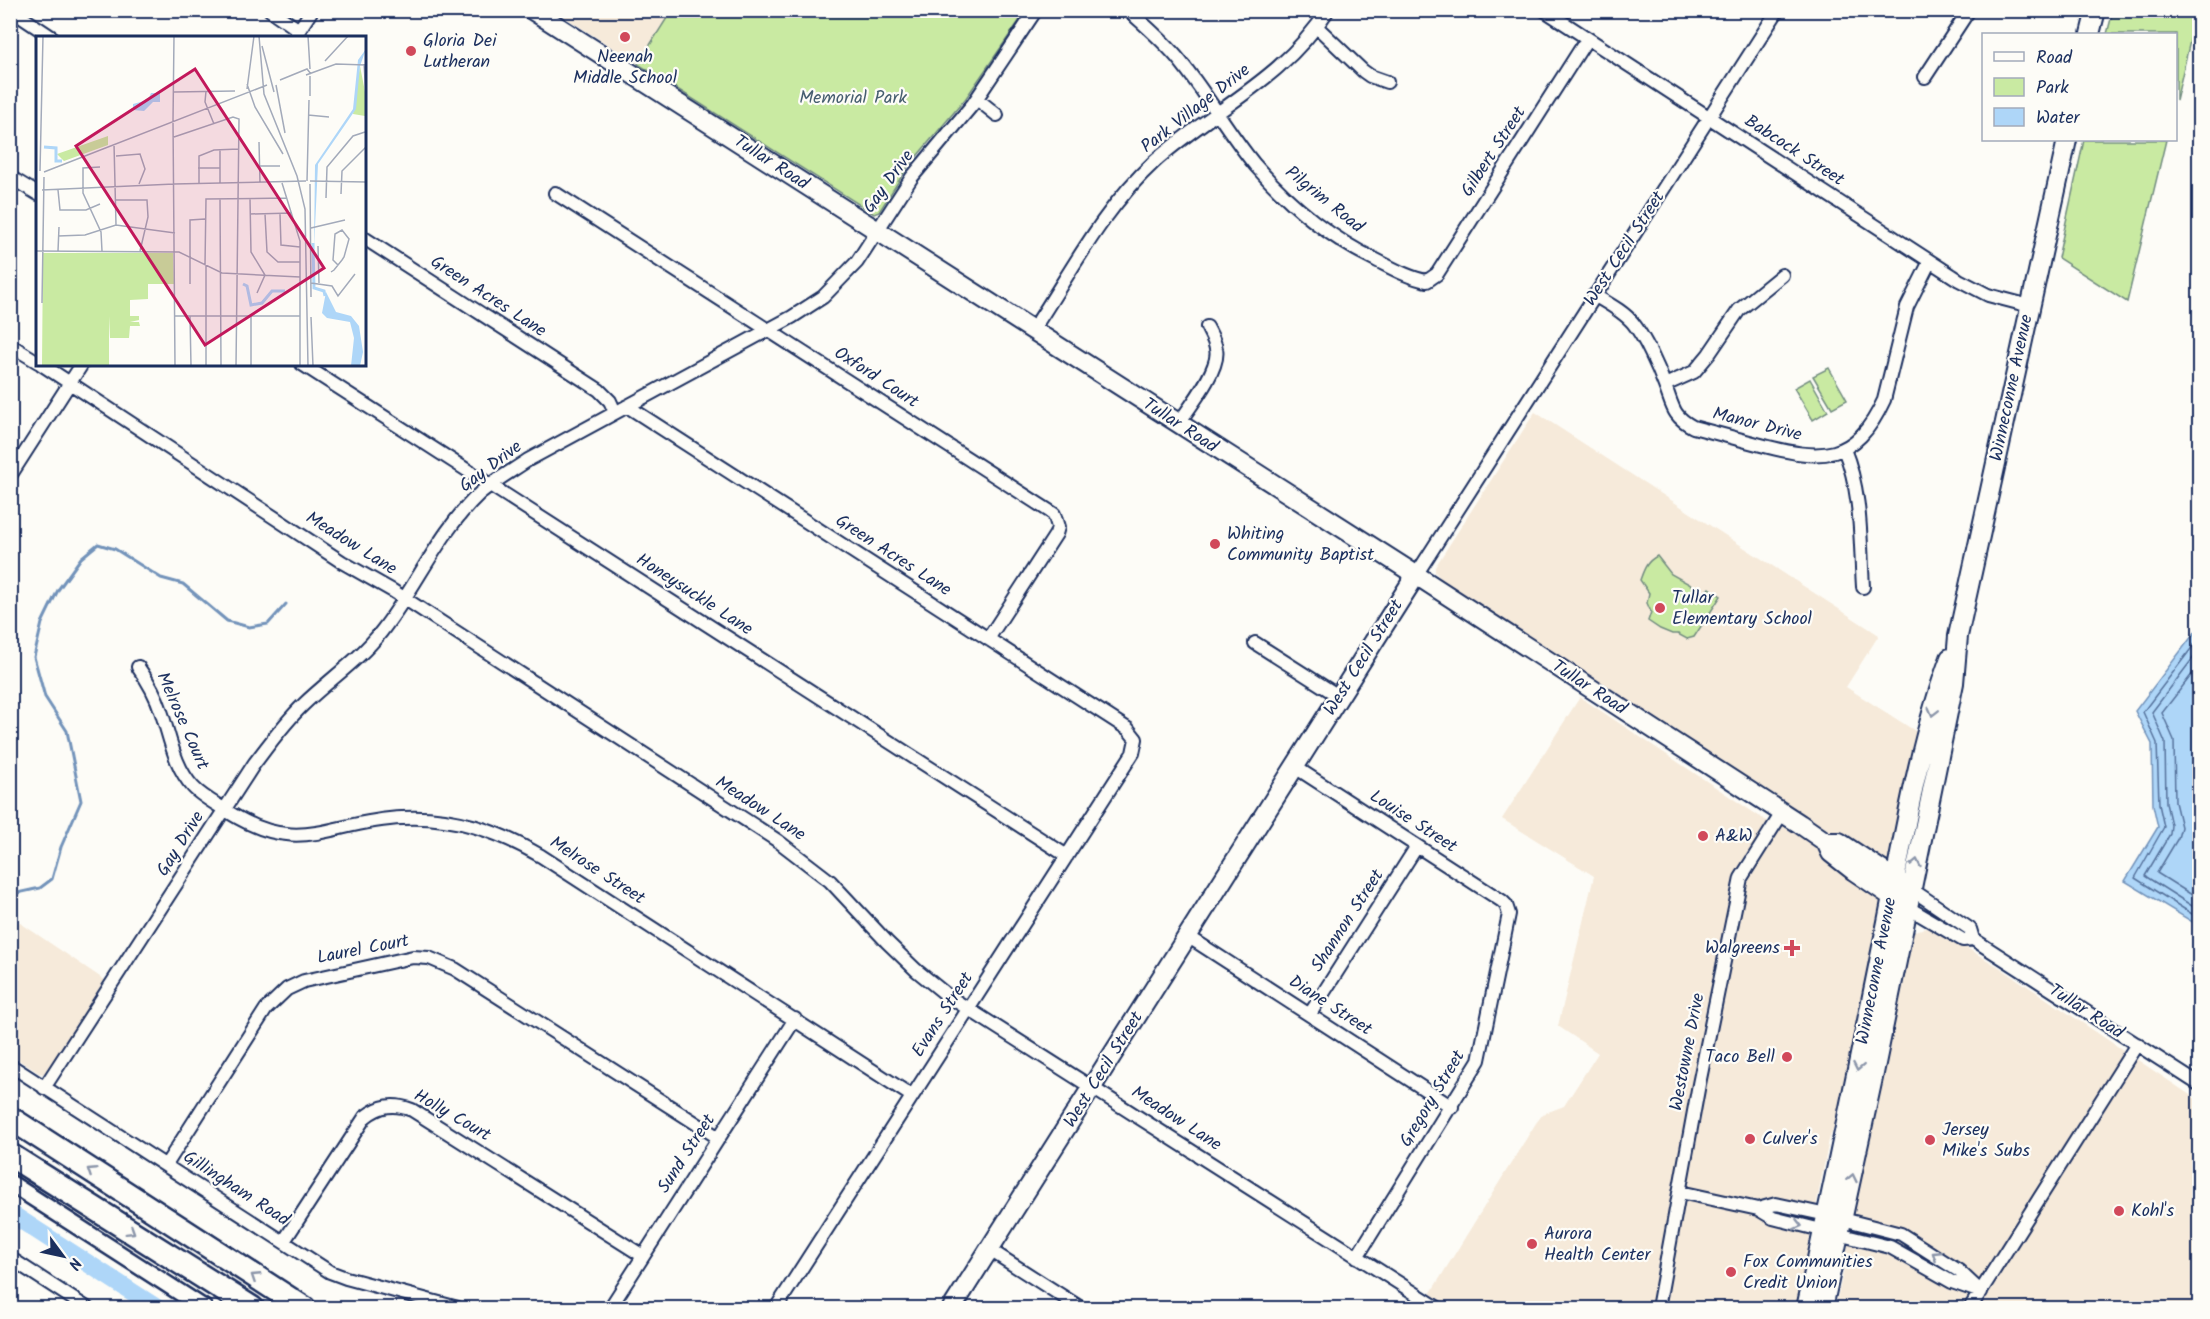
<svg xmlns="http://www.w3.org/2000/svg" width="2210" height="1319" viewBox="0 0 2210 1319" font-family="Kalam,sans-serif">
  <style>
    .built { fill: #f6eada }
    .green { fill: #c9eaa2; stroke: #728c80; stroke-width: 1.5 }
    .water { fill: #aed6f8; stroke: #7393ba; stroke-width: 1.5 }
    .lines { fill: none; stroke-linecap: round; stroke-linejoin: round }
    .shore { stroke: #56729c; stroke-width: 1.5 }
    .stream { stroke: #7393ba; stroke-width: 3 }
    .river { stroke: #aed6f8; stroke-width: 18 }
    .minor-casing { stroke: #1b2f5e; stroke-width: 16 }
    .tertiary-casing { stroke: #1b2f5e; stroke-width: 20 }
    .secondary-casing { stroke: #1b2f5e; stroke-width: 22 }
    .motorway-casing { stroke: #1b2f5e; stroke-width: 27 }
    .minor { stroke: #fdfcf7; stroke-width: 12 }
    .tertiary { stroke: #fdfcf7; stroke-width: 15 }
    .secondary { stroke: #fdfcf7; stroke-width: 18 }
    .motorway { stroke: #fdfcf7; stroke-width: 22 }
    .oneway { stroke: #8c96aa }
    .poi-dot { fill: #d1495b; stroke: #fdfcf7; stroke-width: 2 }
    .labels { text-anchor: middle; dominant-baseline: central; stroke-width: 4.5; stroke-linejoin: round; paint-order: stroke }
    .poi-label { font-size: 18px; fill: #1b2f5e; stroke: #fdfcf7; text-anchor: start }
    .park-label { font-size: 18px; fill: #465e6f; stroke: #fdfcf7 }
    .street-label { font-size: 18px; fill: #1b2f5e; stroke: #fdfcf7 }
    .inset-river { fill: none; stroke: #aed6f8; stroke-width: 3 }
    .inset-road { fill: none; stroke: #a3aaba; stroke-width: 1.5 }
    .view { fill: #c2185b; fill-opacity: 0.15; stroke: #c2185b; stroke-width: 3 }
    .inset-edge { fill: none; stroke: #1b2f5e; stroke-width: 3 }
  </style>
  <rect width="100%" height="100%" fill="#fdfcf7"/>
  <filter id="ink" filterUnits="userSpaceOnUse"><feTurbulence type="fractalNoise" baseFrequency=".0167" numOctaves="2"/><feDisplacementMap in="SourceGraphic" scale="12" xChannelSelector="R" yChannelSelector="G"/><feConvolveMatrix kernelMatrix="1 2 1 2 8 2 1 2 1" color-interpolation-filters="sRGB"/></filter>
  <g filter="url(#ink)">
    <!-- built -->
    <path class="built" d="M 555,11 L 672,11 L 638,64 Z
      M 1535,412 L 1879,635 L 1846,687 L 1920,734 L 1846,1092 L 1829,1140 L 1809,1242 L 1811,1253 L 1799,1308 L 1452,1308 L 1430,1294 L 1536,1123 L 1543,1114 L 1564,1106 L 1598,1053 L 1558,1026 L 1594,876 L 1502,819 L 1580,697 L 1777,828 L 1791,806 L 1442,580 L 1435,572 L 1435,567 Z
      M 10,916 L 106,981 L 50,1068 L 43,1074 L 39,1073 L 11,1055 Z
      M 1926,928 L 1948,937 L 1999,967 L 2199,1101 L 2199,1308 L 1835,1308 L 1846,1260 L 1854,1193 L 1908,936 L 1914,931 Z"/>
    <!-- green -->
    <path class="green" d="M 672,10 L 1026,10 L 1026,11 L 966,98 L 907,168 L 879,212 L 874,214 L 638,64 Z
      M 2113,11 L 2197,11 L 2176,101 L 2176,34 L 2107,34 Z
      M 2084,140 L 2166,140 L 2127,302 L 2058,258 Z
      M 1829,368 L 1847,400 L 1832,408 L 1813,376 Z
      M 1810,379 L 1828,411 L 1813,420 L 1794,388 Z
      M 1657,556 L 1671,574 L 1705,593 L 1709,588 L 1721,596 L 1694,637 L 1687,639 L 1678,634 L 1672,634 L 1660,629 L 1648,621 L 1651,612 L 1647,603 L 1649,593 L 1640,580 C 1644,569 1646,562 1657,556 Z"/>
    <!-- water -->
    <path class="water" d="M 2199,627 L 2199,926 L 2125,881 L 2158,827 L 2153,805 L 2152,744 L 2135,711 Z"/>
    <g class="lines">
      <!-- shore -->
      <path class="shore" d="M 2200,637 L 2143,712 L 2157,743 L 2159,804 L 2164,827 L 2135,878 L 2200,919
        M 2200,649 L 2152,712 L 2165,742 L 2166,803 L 2171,825 L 2170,834 L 2145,876 L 2200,911
        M 2200,664 L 2162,713 L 2174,740 L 2175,802 L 2181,827 L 2178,838 L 2157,873 L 2200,900"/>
      <!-- stream -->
      <path class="stream" d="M 13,894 L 40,888 L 52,879 L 61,847 L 81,801 L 67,731 L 45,697 L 34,657 L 42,623 L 58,590 L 81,558 L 98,544 L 115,549 L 161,578 L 183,584 L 227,621 L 249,627 L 268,624 L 286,604"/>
      <!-- river -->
      <path class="river" d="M 10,1213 L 157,1308"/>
      <defs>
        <path id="minor" d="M 11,10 L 53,38
          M 270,10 L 299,30
          M 1128,10 C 1146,26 1165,42 1180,61 C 1207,94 1228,132 1255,165 C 1288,203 1330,238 1376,260 C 1392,268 1409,278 1427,281 L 1437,274 L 1587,39
          M 1544,10 L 1959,280 L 1988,295 L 2030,306
          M 1317,27 L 1363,71 L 1370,76 L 1387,82
          M 294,38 L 312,10
          M 1925,77 L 1969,10
          M 977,99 L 997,115
          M 10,177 L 38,194
          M 555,193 L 1054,514 L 1058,527 L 1056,534 L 988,639
          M 364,238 L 599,390 L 610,401 L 615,412
          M 1594,295 C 1607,303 1623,311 1633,323 C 1645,338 1658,367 1665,386 C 1673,406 1672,416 1693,427 C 1715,433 1738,439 1761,445 C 1821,461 1855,463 1884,400 L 1907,307 L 1930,261
          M 1032,331 C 1070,274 1102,210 1154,162 C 1213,109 1283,80 1328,10
          M 10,345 L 38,362
          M 41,364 L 342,562 L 393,591 L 778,841 L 830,881 L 887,942 L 916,970 L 948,996 L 1438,1308
          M 302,364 L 1067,856
          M 1665,385 L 1694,372 L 1709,354 L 1739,310 L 1782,275
          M 627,406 L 1128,729 L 1136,739 L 1133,753 L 776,1308
          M 1178,424 C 1189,408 1221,368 1216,349 C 1215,341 1210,333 1207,327
          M 1844,449 C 1862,493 1860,539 1863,587
          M 10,476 L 82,364
          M 1416,575 L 1778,10
          M 1255,643 L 1340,697
          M 138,667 C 148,681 156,695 161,711 C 170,737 174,766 193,787 C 202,797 218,805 230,813 C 301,857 330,821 402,818 C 453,815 498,831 541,856 L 912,1096
          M 1295,767 L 1502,901 L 1506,905 L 1509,914 L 1479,1060 L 1357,1257
          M 1911,889 L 1970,929 L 1973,939
          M 1907,907 L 1963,940 L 1973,939 L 2200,1085
          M 1189,937 L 1452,1107
          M 1310,1014 L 1417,846
          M 10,1065 L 330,1272 L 346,1278 L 458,1308
          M 44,1088 L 254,764 C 270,743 285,722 304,704 C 329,680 359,660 381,632 C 416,588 438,533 479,494 C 494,481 512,471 528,460 L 792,317 L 823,297 L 857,262 L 912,177 L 973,104 L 1036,10
          M 166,1165 L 266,1009 L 287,989 L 304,981 L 413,957 L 429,958 L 455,969 L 719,1138
          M 1680,1192 L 1758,1209 L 1773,1218 L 1890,1247 L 1952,1282 L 1981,1292
          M 1758,1209 L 1776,1204 L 1827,1215 L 1901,1234 L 1959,1271 L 1976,1287
          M 284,1241 L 365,1117 C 380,1105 394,1103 412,1110 L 643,1256
          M 990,1250 L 1081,1308
          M 10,1258 L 87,1308
          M 610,1308 L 795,1019
          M 1658,1308 L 1699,1084 L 1741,878 L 1782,813
          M 1970,1308 L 2137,1044"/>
        <path id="tertiary" d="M 10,1183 L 204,1308"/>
        <path id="secondary" d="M 532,10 L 1416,575 L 1800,824 L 1826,842 L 1831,853 L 1854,871 L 1907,907
          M 2090,34 L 2096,10
          M 1826,842 L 1839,842 L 1904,885
          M 952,1308 L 1416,575
          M 1806,1308 C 1835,1180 1861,1051 1887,922 C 1904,835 1919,741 1950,658
          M 1823,1308 L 1873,1078 L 1954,683 L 1958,636 L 2067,140"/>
        <path id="motorway" d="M 10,1118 L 304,1308
          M 10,1155 L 252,1308"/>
      </defs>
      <!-- minor casing -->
      <use href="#minor" class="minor-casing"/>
      <!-- tertiary casing -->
      <use href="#tertiary" class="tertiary-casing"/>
      <!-- secondary casing -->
      <use href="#secondary" class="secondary-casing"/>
      <!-- motorway casing -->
      <use href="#motorway" class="motorway-casing"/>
      <!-- minor -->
      <use href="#minor" class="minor"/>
      <!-- tertiary -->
      <use href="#tertiary" class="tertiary"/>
      <!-- secondary -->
      <use href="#secondary" class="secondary"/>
      <!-- motorway -->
      <use href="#motorway" class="motorway"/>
    </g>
    <!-- one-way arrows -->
    <defs><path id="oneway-chevron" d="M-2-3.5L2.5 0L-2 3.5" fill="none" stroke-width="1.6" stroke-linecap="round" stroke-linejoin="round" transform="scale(1.5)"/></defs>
    <g class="oneway">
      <use href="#oneway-chevron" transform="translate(1933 712) rotate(104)"/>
      <use href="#oneway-chevron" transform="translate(1916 863) rotate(-78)"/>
      <use href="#oneway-chevron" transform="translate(1858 1067) rotate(101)"/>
      <use href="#oneway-chevron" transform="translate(91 1171) rotate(-147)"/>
      <use href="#oneway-chevron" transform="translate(1852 1178) rotate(-78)"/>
      <use href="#oneway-chevron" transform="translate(1798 1225) rotate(14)"/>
      <use href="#oneway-chevron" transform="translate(131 1231) rotate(32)"/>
      <use href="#oneway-chevron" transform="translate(1936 1255) rotate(-147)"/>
      <use href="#oneway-chevron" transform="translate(255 1277) rotate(-147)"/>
    </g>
  </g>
  <!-- markers -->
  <g class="poi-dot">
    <circle cx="625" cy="37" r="6"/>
    <circle cx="411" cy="51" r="6"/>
    <circle cx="1215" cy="544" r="6"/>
    <circle cx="1660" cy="608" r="6"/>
    <circle cx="1703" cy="836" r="6"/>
    <path d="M1789 939h6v6h6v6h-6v6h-6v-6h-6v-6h6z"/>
    <circle cx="1787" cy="1057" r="6"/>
    <circle cx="1750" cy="1139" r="6"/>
    <circle cx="1930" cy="1140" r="6"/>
    <circle cx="2119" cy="1211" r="6"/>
    <circle cx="1532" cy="1244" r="6"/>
    <circle cx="1731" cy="1272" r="6"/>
  </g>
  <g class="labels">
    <!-- poi labels -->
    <g class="poi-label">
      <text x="423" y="41">Gloria Dei<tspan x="423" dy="21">Lutheran</tspan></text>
      <text x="625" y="57" text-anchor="middle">Neenah<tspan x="625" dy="21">Middle School</tspan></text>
      <text x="1227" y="534">Whiting<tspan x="1227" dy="21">Community Baptist</tspan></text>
      <text x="1672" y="598">Tullar<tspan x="1672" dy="21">Elementary School</tspan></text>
      <text x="1715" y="836">A&amp;W</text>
      <text x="1780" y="948" text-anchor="end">Walgreens</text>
      <text x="1775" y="1057" text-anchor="end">Taco Bell</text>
      <text x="1942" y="1130">Jersey<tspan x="1942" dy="21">Mike's Subs</tspan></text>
      <text x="1762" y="1139">Culver's</text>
      <text x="2131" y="1211">Kohl's</text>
      <text x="1544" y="1234">Aurora<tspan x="1544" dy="21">Health Center</tspan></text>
      <text x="1743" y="1262">Fox Communities<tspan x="1743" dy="21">Credit Union</tspan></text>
    </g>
    <!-- park labels -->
    <g class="park-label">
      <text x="853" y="98">Memorial Park</text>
    </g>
    <!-- street labels -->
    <g class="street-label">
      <text transform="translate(1196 109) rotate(-38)">Park Village Drive</text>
      <text transform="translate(1794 151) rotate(33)">Babcock Street</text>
      <text transform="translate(1494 152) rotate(-57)">Gilbert Street</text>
      <text transform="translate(771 163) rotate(33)">Tullar Road</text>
      <text transform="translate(889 182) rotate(-54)">Gay Drive</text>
      <text transform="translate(1324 200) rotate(39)">Pilgrim Road</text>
      <text transform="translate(1625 249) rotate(-57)">West Cecil Street</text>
      <text transform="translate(488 297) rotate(33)">Green Acres Lane</text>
      <text transform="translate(876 378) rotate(33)">Oxford Court</text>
      <text transform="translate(2012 388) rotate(-78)">Winneconne Avenue</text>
      <text transform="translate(1757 425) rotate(14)">Manor Drive</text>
      <text transform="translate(1180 426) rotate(33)">Tullar Road</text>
      <text transform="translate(491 467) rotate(-37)">Gay Drive</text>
      <text transform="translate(351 544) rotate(32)">Meadow Lane</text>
      <text transform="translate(893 556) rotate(33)">Green Acres Lane</text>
      <text transform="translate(694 595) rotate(33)">Honeysuckle Lane</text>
      <text transform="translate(1364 658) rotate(-58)">West Cecil Street</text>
      <text transform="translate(1589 688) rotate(33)">Tullar Road</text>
      <text transform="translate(182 721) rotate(66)">Melrose Court</text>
      <text transform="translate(760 809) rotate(33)">Meadow Lane</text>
      <text transform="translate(1413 822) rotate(33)">Louise Street</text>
      <text transform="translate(181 844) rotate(-58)">Gay Drive</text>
      <text transform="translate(597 871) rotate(33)">Melrose Street</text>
      <text transform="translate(1348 921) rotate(-57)">Shannon Street</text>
      <text transform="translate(363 950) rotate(-11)">Laurel Court</text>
      <text transform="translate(1877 971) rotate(-79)">Winneconne Avenue</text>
      <text transform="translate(1330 1006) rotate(33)">Diane Street</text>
      <text transform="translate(2086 1012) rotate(33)">Tullar Road</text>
      <text transform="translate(943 1015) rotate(-57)">Evans Street</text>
      <text transform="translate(1688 1052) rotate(-79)">Westowne Drive</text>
      <text transform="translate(1104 1070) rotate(-58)">West Cecil Street</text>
      <text transform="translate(1433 1099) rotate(-59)">Gregory Street</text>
      <text transform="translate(452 1116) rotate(30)">Holly Court</text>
      <text transform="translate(1176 1119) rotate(33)">Meadow Lane</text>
      <text transform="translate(687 1154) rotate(-57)">Sund Street</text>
      <text transform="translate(236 1189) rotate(33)">Gillingham Road</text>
    </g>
  </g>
  <!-- overview -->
  <g transform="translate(36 36)">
    <rect width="330" height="330" fill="#fdfcf7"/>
    <path d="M 324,30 L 330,61 L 329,80 L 317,78 ZM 72,100 L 72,109 L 28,125 L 21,118 ZM 7,217 L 137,217 L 138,248 L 112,248 L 112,263 L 94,264 L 94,280 L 103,280 L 103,284 L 94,286 L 103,286 L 104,290 L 94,290 L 93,302 L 74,302 L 73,280 L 73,330 L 6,330 Z" fill="#c9eaa2"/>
    <path d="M 330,13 L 324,30 L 320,73 L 282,128 L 278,212 L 279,129 L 317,73 L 322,24 ZM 115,57 L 124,57 L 124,66 L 117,66 L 108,75 L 97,74 L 97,68 L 112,64 ZM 290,256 L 300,276 L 315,280 L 323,290 L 327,316 L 324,330 L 315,330 L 318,302 L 314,286 L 291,282 L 286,277 Z" fill="#aed6f8"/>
    <path class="inset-river" d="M 8,111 L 20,112 L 20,125 L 26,125M 277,207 L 278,252 L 288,255 L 289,260M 207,248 L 211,250 L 215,269 L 226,267 L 236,255 L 249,255"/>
    <path class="inset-road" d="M 223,0 L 228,58 L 261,140 L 269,173 L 272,330M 272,0 L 274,33M 226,10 L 238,56M 289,25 L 312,0M 328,28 L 330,59M 270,39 L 300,28 L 330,29M 274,40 L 274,60M 244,44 L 271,33 L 275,38M 211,48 L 219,71 L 247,118M 240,49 L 249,97M 211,53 L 218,0M 170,55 L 169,66 L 178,88M 138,56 L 199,55M 330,75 L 330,117M 272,79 L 293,81M 137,85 L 138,0M 137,85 L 139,330M 138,101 L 197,81 L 203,83 L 200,330M 223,106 L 224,147M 78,108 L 80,189M 184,114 L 184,147M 80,120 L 104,118 L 109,133 L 103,148M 224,130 L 244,130M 64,131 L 47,132 L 47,157 L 65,196 L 66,215M 162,132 L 184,132M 4,135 L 7,0M 8,136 L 231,49M 271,145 L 273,64M 274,145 L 330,146M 246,147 L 264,205 L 264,330M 138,148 L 270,145M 163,148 L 163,120 L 178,114 L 203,113M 274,148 L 275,261M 6,154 L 138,148M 22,154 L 24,174 L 50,174 L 64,168M 305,158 L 306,135 L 330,111M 290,162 L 291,131 L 317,100 L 329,96M 184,163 L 185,330M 214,163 L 215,216 L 229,239 L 221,257M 80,164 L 111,164 L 112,181 L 104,215M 214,178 L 256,177M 229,178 L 231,216 L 242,226 L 264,226M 244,178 L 245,209 L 264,211M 275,192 L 309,184M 22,200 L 49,199 L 80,189 L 139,197M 282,210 L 283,247M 0,215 L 143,216 L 186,237 L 264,241M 22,215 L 23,191M 169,229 L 170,163 L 251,162M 295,236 L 298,234 L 306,224 L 308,221 L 313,203 L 306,194 L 299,198 L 297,224 L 302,229M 275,247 L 296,250 L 302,260 L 319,238M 154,248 L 154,184 L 169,183M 6,267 L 8,141M 139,280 L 264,280M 154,280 L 155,330M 215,280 L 215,330M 275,281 L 277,330M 170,330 L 170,229"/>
    <path class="view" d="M 159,33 L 288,232 L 169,309 L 40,110 Z"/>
    <rect width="330" height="330" class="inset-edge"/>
  </g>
  <!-- margin -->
  <rect width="2210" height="1319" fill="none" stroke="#fdfcf7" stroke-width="36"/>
  <rect x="18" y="18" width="2174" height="1283" fill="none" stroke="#1b2f5e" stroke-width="2" filter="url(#ink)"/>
  <!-- legend -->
  <rect x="1982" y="33" width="195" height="108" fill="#fdfcf7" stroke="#a3aaba" stroke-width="1.5"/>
  <rect x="1994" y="52" width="30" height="9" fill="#fdfcf7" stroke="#a3aaba" stroke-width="1.5"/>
  <text x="2036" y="63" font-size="18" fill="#1b2f5e">Road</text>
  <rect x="1994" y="78" width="30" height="18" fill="#c9eaa2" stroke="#a3aaba" stroke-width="1.5"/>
  <text x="2036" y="93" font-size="18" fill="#1b2f5e">Park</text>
  <rect x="1994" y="108" width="30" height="18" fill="#aed6f8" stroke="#a3aaba" stroke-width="1.5"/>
  <text x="2036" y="123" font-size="18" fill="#1b2f5e">Water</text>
  <!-- north arrow -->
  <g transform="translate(63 1256) rotate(123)" stroke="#fdfcf7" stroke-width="4.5" paint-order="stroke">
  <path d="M0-4.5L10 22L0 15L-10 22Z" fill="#1b2f5e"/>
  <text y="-9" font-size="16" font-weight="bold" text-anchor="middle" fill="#1b2f5e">N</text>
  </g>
</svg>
